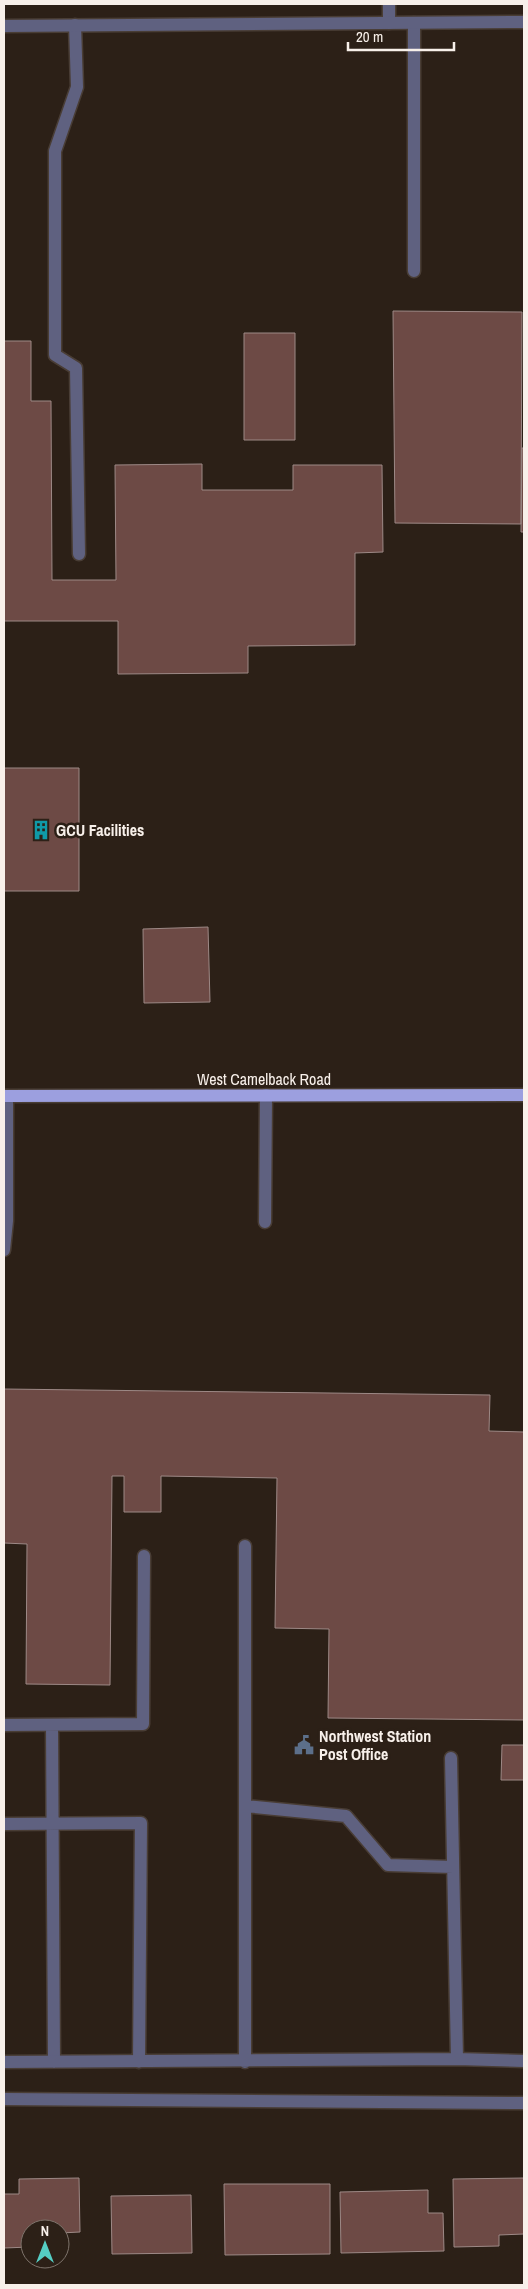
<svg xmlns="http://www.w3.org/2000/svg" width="528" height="2289" viewBox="0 0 528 2289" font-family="'Archivo Narrow',sans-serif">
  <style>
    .building { fill: #6d4a45; stroke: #9d8986 }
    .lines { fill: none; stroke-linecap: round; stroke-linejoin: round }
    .service-casing { stroke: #493d35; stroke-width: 15 }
    .minor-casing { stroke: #493d35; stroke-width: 15 }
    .primary-casing { stroke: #493d35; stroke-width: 15 }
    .service { stroke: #5f6180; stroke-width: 12 }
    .minor { stroke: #5f6180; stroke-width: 12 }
    .primary { stroke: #9c9fdf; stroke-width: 12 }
    .labels { text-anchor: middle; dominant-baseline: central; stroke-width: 5; stroke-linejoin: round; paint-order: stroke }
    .poi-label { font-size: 16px; font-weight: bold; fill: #f8f0ea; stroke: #2c2017; text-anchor: start }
    .street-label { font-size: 16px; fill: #f8f0ea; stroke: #2c2017 }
  </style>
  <rect width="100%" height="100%" fill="#2c2017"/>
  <!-- building -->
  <path class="building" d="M 393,311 L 522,312 L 521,524 L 395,523 Z
    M 244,333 L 295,333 L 295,440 L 244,440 Z
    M 4,341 L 31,341 L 31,401 L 51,401 L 52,580 L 116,580 L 115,465 L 202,464 L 202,490 L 293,490 L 293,465 L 382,465 L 383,552 L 355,553 L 355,645 L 248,646 L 248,673 L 118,674 L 118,621 L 4,621 Z
    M 522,448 L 524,448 L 524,532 L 521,532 Z
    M 4,768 L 79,768 L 79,891 L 4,891 Z
    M 208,927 L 210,1002 L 144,1003 L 143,929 Z
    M 4,1389 L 490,1395 L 489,1431 L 524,1432 L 524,1720 L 328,1718 L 329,1629 L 275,1628 L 277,1478 L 161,1476 L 161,1512 L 124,1512 L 124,1476 L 112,1476 L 110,1685 L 26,1684 L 27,1544 L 4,1543 Z
    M 502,1745 L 524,1745 L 524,1780 L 501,1780 Z
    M 79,2178 L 80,2232 L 60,2233 L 60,2229 L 30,2229 L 30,2247 L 4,2248 L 4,2194 L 19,2194 L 19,2179 Z
    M 524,2178 L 524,2234 L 499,2235 L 499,2246 L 454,2247 L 453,2179 Z
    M 224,2184 L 330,2184 L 330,2254 L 225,2255 Z
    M 428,2190 L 428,2213 L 443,2213 L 444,2251 L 341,2253 L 340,2192 Z
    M 191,2195 L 192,2253 L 112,2254 L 111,2196 Z"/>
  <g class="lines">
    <defs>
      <path id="service" d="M 389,23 L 389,4
        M 414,23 L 414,271
        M 75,25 L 77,87 L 55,151 L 55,355 L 76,368 L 79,554
        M 265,1222 L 266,1095
        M 4,1250 L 7,1221 L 7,1096
        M 4,1725 L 143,1724 L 144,1556
        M 52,1725 L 54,2062
        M 451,1758 L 457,2059
        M 245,1806 L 346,1816 L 388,1865 L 453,1867
        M 4,1824 L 141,1823 L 139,2062
        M 4,2062 L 457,2059 L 524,2061
        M 245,2062 L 245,1546
        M 4,2099 L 524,2103"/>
      <path id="minor" d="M 4,26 L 524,22"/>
      <path id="primary" d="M 4,1096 L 524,1095"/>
    </defs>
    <!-- service casing -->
    <use href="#service" class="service-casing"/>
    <!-- minor casing -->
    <use href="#minor" class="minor-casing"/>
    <!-- primary casing -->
    <use href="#primary" class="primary-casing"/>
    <!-- service -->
    <use href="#service" class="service"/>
    <!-- minor -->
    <use href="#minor" class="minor"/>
    <!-- primary -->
    <use href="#primary" class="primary"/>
  </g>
  <!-- icons -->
  <defs>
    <symbol id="building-bare" viewBox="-9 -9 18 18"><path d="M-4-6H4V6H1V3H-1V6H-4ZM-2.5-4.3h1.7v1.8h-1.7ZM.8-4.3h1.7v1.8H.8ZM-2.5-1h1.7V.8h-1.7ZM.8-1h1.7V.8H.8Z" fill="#0f9aa8" stroke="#2c2017" stroke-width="2.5" paint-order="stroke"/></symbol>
    <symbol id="civic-bare" viewBox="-9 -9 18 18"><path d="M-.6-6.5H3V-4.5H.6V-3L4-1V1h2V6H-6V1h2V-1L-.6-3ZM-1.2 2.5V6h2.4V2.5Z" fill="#5c6f8a" stroke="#2c2017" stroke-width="2.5" paint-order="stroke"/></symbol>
  </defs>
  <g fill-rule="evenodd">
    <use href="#building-bare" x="27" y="816" width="28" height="28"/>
    <use href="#civic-bare" x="290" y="1731" width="28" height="28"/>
  </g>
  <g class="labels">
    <!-- poi labels -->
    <g class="poi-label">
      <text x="56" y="830">GCU Facilities</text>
      <text x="319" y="1736">Northwest Station<tspan x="319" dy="18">Post Office</tspan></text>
    </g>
    <!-- street labels -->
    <g class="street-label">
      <text x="264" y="1079">West Camelback Road</text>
    </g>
  </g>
  <!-- border -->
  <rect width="528" height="2289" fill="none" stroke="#f8f0ea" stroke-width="10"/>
  <!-- north arrow -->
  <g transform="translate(45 2244)"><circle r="24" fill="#2c2017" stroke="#7e736b"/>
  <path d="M0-4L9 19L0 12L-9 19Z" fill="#55cec4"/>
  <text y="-8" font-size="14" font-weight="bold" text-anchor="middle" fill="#f8f0ea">N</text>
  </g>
  <!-- scale -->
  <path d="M348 42v8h106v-8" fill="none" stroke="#f8f0ea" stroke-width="2.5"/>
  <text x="356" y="42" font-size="15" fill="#f8f0ea" stroke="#2c2017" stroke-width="4" paint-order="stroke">20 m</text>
</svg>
